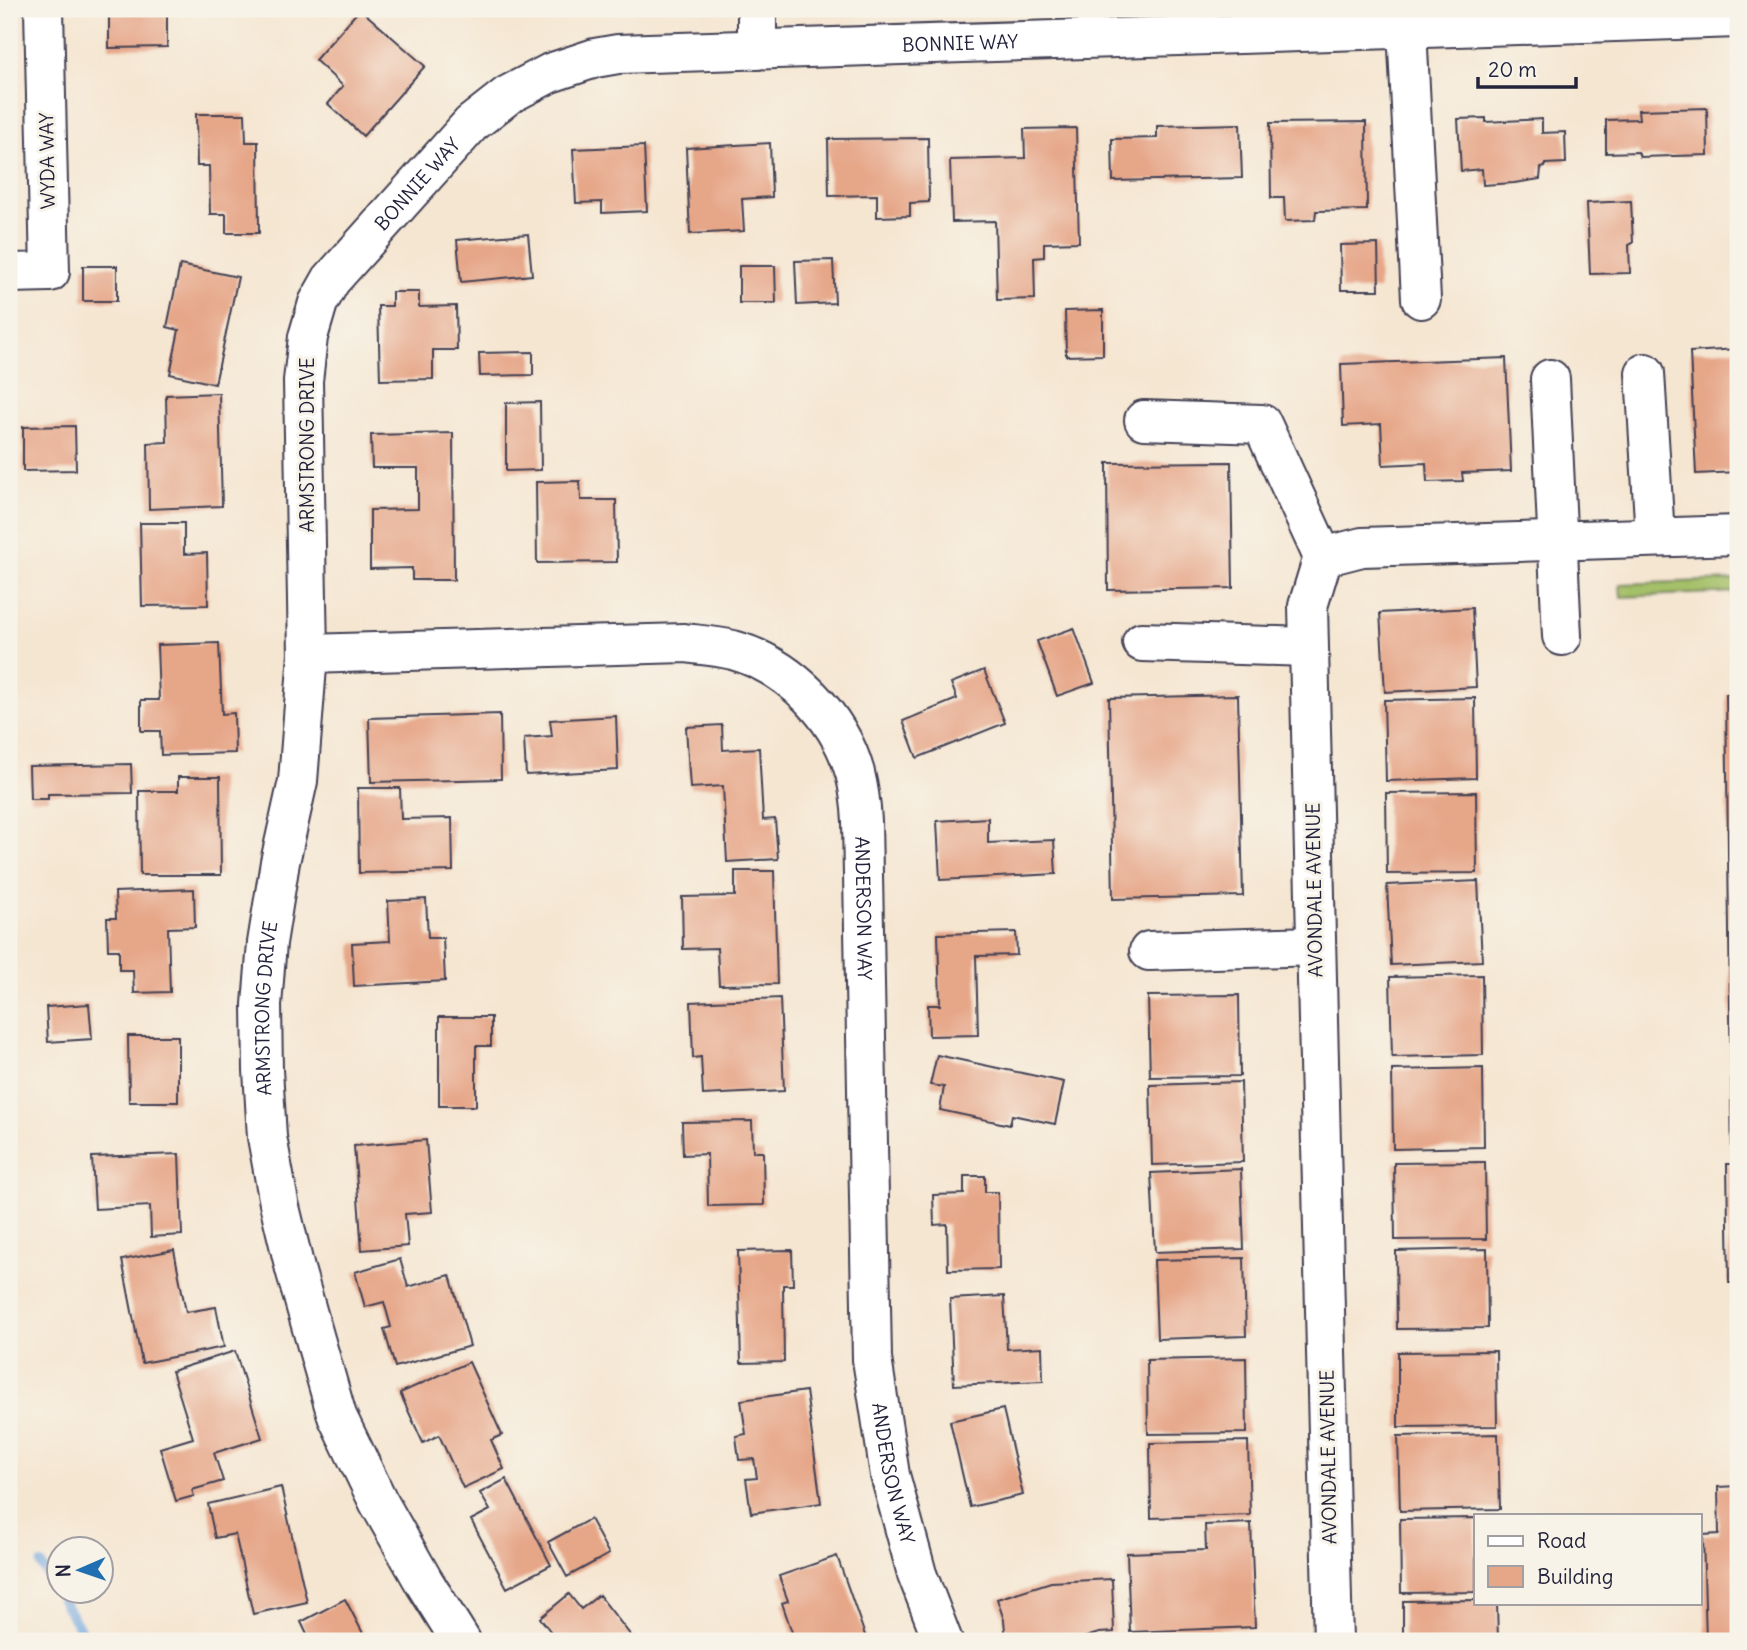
<svg xmlns="http://www.w3.org/2000/svg" width="1747" height="1650" viewBox="0 0 1747 1650" font-family="Delius,sans-serif">
  <style>
    .green { fill: #a4c067; stroke: #637151; stroke-width: 2 }
    .lines { fill: none; stroke-linecap: round; stroke-linejoin: round }
    .stream { stroke: #71a6de; stroke-width: 10 }
    .building { fill: #e6a688 }
    .minor-casing { stroke: #423f52; stroke-width: 42 }
    .minor { stroke: #fff; stroke-width: 38 }
    .labels { text-anchor: middle; dominant-baseline: central; stroke-width: 6; stroke-linejoin: round; paint-order: stroke }
    .street-label { font-size: 19px; fill: #22223b; stroke: #f7f3e8 }
  </style>
  <rect width="100%" height="100%" fill="#f7f3e8"/>
  <filter id="ink" filterUnits="userSpaceOnUse"><feTurbulence type="fractalNoise" baseFrequency=".0143" numOctaves="2"/><feDisplacementMap in="SourceGraphic" scale="14" xChannelSelector="R" yChannelSelector="G"/><feConvolveMatrix kernelMatrix="1 2 1 2 8 2 1 2 1" color-interpolation-filters="sRGB"/></filter>
  <filter id="wash" filterUnits="userSpaceOnUse"><feTurbulence type="fractalNoise" baseFrequency=".00686" numOctaves="4" result="noise"/><feDisplacementMap in="SourceGraphic" scale="28" xChannelSelector="R" yChannelSelector="G"/><feGaussianBlur stdDeviation="1.57" result="paint"/><feColorMatrix in="noise" values="0 0 0 0 0 0 0 0 0 0 0 0 0 0 0 0 0 1.4 0 .05"/><feComposite in="paint" operator="in"/></filter>
  <g filter="url(#wash)">
    <rect width="100%" height="100%" fill="#f5e6d2"/>
    <!-- green -->
    <path class="green" d="M 1738,580 L 1738,592 L 1621,597 L 1620,584 Z"/>
    <g class="lines">
      <!-- stream -->
      <path class="stream" d="M 41,1565 L 83,1634 L 84,1641"/>
    </g>
    <g id="blocks">
      <!-- building -->
      <path class="building" d="M 109,9 L 167,9 L 167,47 L 109,48 Z
        M 360,9 L 425,66 L 363,136 L 328,104 L 343,86 L 315,60 Z
        M 1707,108 L 1708,155 L 1640,157 L 1638,152 L 1606,153 L 1606,120 L 1639,119 L 1638,110 Z
        M 196,114 L 245,114 L 246,142 L 258,142 L 259,233 L 226,233 L 226,214 L 210,214 L 209,166 L 197,166 Z
        M 1486,118 L 1486,122 L 1542,119 L 1542,133 L 1565,132 L 1566,163 L 1545,164 L 1545,167 L 1541,168 L 1540,179 L 1514,183 L 1483,185 L 1482,169 L 1461,171 L 1458,119 Z
        M 1366,122 L 1367,210 L 1316,211 L 1315,220 L 1285,221 L 1284,198 L 1271,198 L 1270,123 Z
        M 1240,124 L 1242,178 L 1113,181 L 1112,139 L 1157,138 L 1157,126 Z
        M 1076,128 L 1079,242 L 1044,243 L 1044,257 L 1034,258 L 1035,299 L 997,300 L 995,221 L 952,222 L 950,160 L 1025,158 L 1024,129 Z
        M 928,138 L 929,202 L 910,203 L 910,216 L 877,217 L 877,195 L 829,196 L 828,139 Z
        M 770,143 L 772,197 L 742,199 L 744,231 L 690,234 L 686,148 Z
        M 644,146 L 647,211 L 602,213 L 602,202 L 576,203 L 573,149 Z
        M 1631,201 L 1633,243 L 1629,245 L 1630,273 L 1590,274 L 1587,203 Z
        M 528,234 L 532,275 L 461,282 L 457,240 Z
        M 1378,244 L 1379,290 L 1341,290 L 1340,245 Z
        M 833,260 L 835,303 L 797,305 L 795,261 Z
        M 180,265 L 238,277 L 215,384 L 170,374 L 179,330 L 167,327 Z
        M 83,266 L 117,266 L 117,301 L 83,301 Z
        M 739,266 L 775,266 L 776,303 L 739,303 Z
        M 392,292 L 419,292 L 419,307 L 456,306 L 457,350 L 433,350 L 433,379 L 380,380 L 378,306 L 392,306 Z
        M 1103,310 L 1103,355 L 1066,356 L 1065,311 Z
        M 1738,349 L 1738,472 L 1696,474 L 1690,352 Z
        M 533,352 L 533,375 L 480,376 L 479,353 Z
        M 1506,358 L 1511,471 L 1462,473 L 1463,481 L 1427,482 L 1426,463 L 1383,465 L 1381,424 L 1343,426 L 1341,364 Z
        M 219,393 L 222,506 L 149,509 L 148,443 L 167,442 L 166,395 Z
        M 540,402 L 541,470 L 506,471 L 506,403 Z
        M 75,426 L 76,470 L 23,471 L 23,427 Z
        M 453,433 L 454,580 L 412,580 L 412,568 L 370,569 L 370,510 L 418,509 L 418,468 L 372,468 L 371,435 Z
        M 1231,462 L 1233,588 L 1108,590 L 1107,463 Z
        M 580,481 L 581,500 L 616,500 L 617,562 L 537,563 L 536,482 Z
        M 140,523 L 184,523 L 184,554 L 207,553 L 208,605 L 142,606 Z
        M 1472,608 L 1476,687 L 1385,692 L 1380,613 Z
        M 1074,628 L 1094,683 L 1057,696 L 1037,641 Z
        M 219,643 L 222,714 L 234,713 L 235,753 L 161,755 L 160,731 L 141,731 L 141,700 L 159,700 L 157,645 Z
        M 984,670 L 1005,723 L 917,758 L 903,721 L 957,699 L 951,683 Z
        M 1726,694 L 1738,694 L 1738,1283 L 1729,1283 L 1727,1164 L 1732,1164 Z
        M 1238,695 L 1243,896 L 1113,899 L 1109,698 Z
        M 1475,698 L 1476,778 L 1386,781 L 1384,700 Z
        M 500,714 L 501,779 L 371,782 L 369,718 Z
        M 616,716 L 618,770 L 526,775 L 524,738 L 552,736 L 550,720 Z
        M 722,725 L 723,750 L 759,748 L 763,820 L 775,819 L 778,859 L 727,862 L 723,786 L 690,788 L 686,727 Z
        M 131,764 L 132,793 L 48,794 L 48,799 L 30,799 L 29,766 Z
        M 178,777 L 220,777 L 221,875 L 140,875 L 139,791 L 178,791 Z
        M 358,788 L 400,788 L 401,819 L 452,818 L 453,871 L 359,873 Z
        M 1476,792 L 1477,873 L 1387,874 L 1386,793 Z
        M 988,818 L 988,843 L 1054,840 L 1056,874 L 940,880 L 937,821 Z
        M 735,871 L 774,871 L 777,984 L 719,985 L 717,948 L 683,949 L 682,897 L 735,896 Z
        M 1478,881 L 1482,961 L 1391,965 L 1387,885 Z
        M 194,889 L 195,927 L 168,928 L 170,992 L 134,993 L 133,970 L 119,970 L 119,950 L 108,950 L 107,918 L 116,918 L 115,892 Z
        M 426,899 L 428,938 L 443,938 L 445,981 L 354,986 L 352,943 L 390,941 L 388,901 Z
        M 1016,932 L 1017,955 L 976,956 L 978,1035 L 929,1036 L 928,1005 L 940,1005 L 938,934 Z
        M 1482,975 L 1483,1055 L 1392,1057 L 1390,977 Z
        M 1239,995 L 1240,1076 L 1150,1077 L 1148,996 Z
        M 780,998 L 784,1091 L 703,1095 L 701,1057 L 693,1058 L 691,1002 Z
        M 89,1004 L 92,1039 L 48,1042 L 46,1007 Z
        M 439,1017 L 491,1017 L 491,1046 L 476,1046 L 476,1106 L 439,1106 Z
        M 128,1036 L 178,1036 L 178,1102 L 129,1102 Z
        M 937,1055 L 1064,1082 L 1055,1124 L 1012,1115 L 1010,1125 L 940,1110 L 944,1087 L 930,1085 Z
        M 1483,1068 L 1484,1147 L 1393,1149 L 1392,1070 Z
        M 1241,1082 L 1243,1162 L 1152,1165 L 1150,1085 Z
        M 752,1121 L 753,1152 L 763,1152 L 764,1205 L 708,1206 L 707,1154 L 683,1155 L 682,1122 Z
        M 426,1140 L 432,1212 L 405,1214 L 408,1246 L 362,1250 L 354,1146 Z
        M 179,1154 L 182,1235 L 151,1237 L 150,1206 L 95,1209 L 92,1157 Z
        M 1485,1162 L 1486,1239 L 1395,1240 L 1394,1163 Z
        M 1241,1169 L 1244,1249 L 1155,1252 L 1151,1173 Z
        M 964,1176 L 985,1176 L 985,1192 L 998,1192 L 999,1269 L 948,1270 L 947,1224 L 934,1225 L 933,1195 L 964,1194 Z
        M 1487,1249 L 1488,1328 L 1397,1329 L 1396,1251 Z
        M 174,1250 L 186,1312 L 216,1307 L 224,1347 L 142,1363 L 122,1260 Z
        M 792,1250 L 793,1285 L 783,1285 L 784,1362 L 741,1363 L 738,1251 Z
        M 1244,1258 L 1246,1336 L 1157,1339 L 1154,1260 Z
        M 400,1259 L 408,1287 L 450,1275 L 470,1346 L 395,1367 L 384,1329 L 391,1327 L 384,1302 L 365,1307 L 355,1272 Z
        M 1004,1296 L 1007,1349 L 1042,1347 L 1043,1381 L 954,1385 L 950,1299 Z
        M 235,1351 L 262,1438 L 214,1453 L 223,1481 L 192,1490 L 194,1496 L 176,1501 L 160,1448 L 193,1438 L 172,1371 Z
        M 1496,1351 L 1497,1426 L 1398,1427 L 1398,1352 Z
        M 1246,1358 L 1247,1433 L 1148,1434 L 1147,1360 Z
        M 469,1362 L 502,1435 L 491,1440 L 504,1469 L 463,1488 L 439,1435 L 423,1443 L 400,1393 Z
        M 806,1391 L 821,1503 L 751,1513 L 746,1479 L 757,1478 L 754,1459 L 739,1460 L 736,1436 L 746,1434 L 741,1400 Z
        M 1003,1409 L 1023,1495 L 970,1507 L 950,1421 Z
        M 1498,1434 L 1500,1509 L 1400,1511 L 1398,1436 Z
        M 1248,1441 L 1250,1515 L 1151,1518 L 1150,1443 Z
        M 506,1479 L 551,1565 L 507,1588 L 471,1520 L 490,1510 L 480,1493 Z
        M 1738,1486 L 1738,1641 L 1706,1641 L 1703,1535 L 1719,1534 L 1718,1487 Z
        M 281,1487 L 307,1602 L 253,1614 L 235,1534 L 215,1538 L 208,1504 Z
        M 1476,1518 L 1476,1592 L 1401,1593 L 1400,1519 Z
        M 590,1519 L 609,1554 L 567,1577 L 548,1542 Z
        M 1251,1523 L 1255,1627 L 1130,1632 L 1127,1553 L 1206,1550 L 1205,1525 Z
        M 837,1556 L 867,1641 L 795,1641 L 782,1603 L 788,1601 L 779,1576 Z
        M 1112,1579 L 1114,1632 L 1099,1633 L 1073,1641 L 1006,1641 L 1004,1620 L 997,1599 L 1051,1582 Z
        M 569,1594 L 581,1609 L 599,1595 L 635,1641 L 558,1641 L 540,1618 Z
        M 345,1599 L 367,1641 L 310,1641 L 301,1622 Z
        M 1476,1600 L 1476,1603 L 1497,1603 L 1498,1641 L 1403,1641 L 1403,1601 Z"/>
    </g>
  </g>
  <g filter="url(#ink)">
    <use href="#blocks" fill-opacity="0" stroke="#423f52" stroke-width="2"/>
    <g class="lines">
      <defs>
        <g id="minor">
          <path d="M 757,9 L 757,50"/>
          <path d="M 1407,29 L 1421,299"/>
          <path d="M 9,273 L 50,272 L 44,9"/>
          <path d="M 1645,373 L 1655,537"/>
          <path d="M 1550,379 L 1562,636"/>
          <path d="M 1144,420 L 1262,424 L 1323,557"/>
          <path d="M 1142,642 L 1308,647"/>
          <path id="s1" d="M 308,654 L 684,643 C 701,645 717,646 733,650 C 790,666 839,716 855,773 C 859,789 861,804 862,821 L 872,1359 L 890,1475 L 917,1574 L 943,1641"/>
          <path d="M 1149,951 L 1316,946"/>
          <path id="s2" d="M 461,1641 L 424,1582 L 378,1501 L 337,1416 L 295,1269 L 279,1203 L 267,1137 L 263,1070 L 262,1005 L 267,943 L 280,862 L 298,781 L 308,654 L 303,381 L 308,337 L 318,303 L 331,280 L 471,124 L 508,95 L 550,73 L 595,58 L 618,54 L 1738,18"/>
          <path d="M 1333,1641 L 1308,606 L 1323,557 L 1362,547 L 1738,535"/>
        </g>
      </defs>
      <!-- minor casing -->
      <use href="#minor" class="minor-casing"/>
      <!-- minor -->
      <use href="#minor" class="minor"/>
    </g>
  </g>
  <g class="labels">
    <!-- street labels -->
    <g class="street-label">
      <text stroke="none"><textPath href="#s2" startOffset="2128">BONNIE WAY</textPath></text>
      <text transform="translate(47 161) rotate(-91)">WYDA WAY</text>
      <text stroke="none"><textPath href="#s2" startOffset="1540">BONNIE WAY</textPath></text>
      <text transform="translate(307 445) rotate(-90)">ARMSTRONG DRIVE</text>
      <text transform="translate(1314 890) rotate(-91)">AVONDALE AVENUE</text>
      <text stroke="none"><textPath href="#s1" startOffset="742">ANDERSON WAY</textPath></text>
      <text stroke="none"><textPath href="#s2" startOffset="674">ARMSTRONG DRIVE</textPath></text>
      <text transform="translate(1328 1457) rotate(-91)">AVONDALE AVENUE</text>
      <text stroke="none"><textPath href="#s1" startOffset="1309">ANDERSON WAY</textPath></text>
    </g>
  </g>
  <!-- margin -->
  <rect width="1747" height="1650" fill="none" stroke="#f7f3e8" stroke-width="35"/>
  <!-- legend -->
  <rect x="1474" y="1514" width="228" height="91" fill="#f7f3e8" stroke="#a29fa3" stroke-width="2"/>
  <rect x="1488" y="1536" width="35" height="10" fill="#ffffff" stroke="#a29fa3" stroke-width="2"/>
  <text x="1537" y="1548" font-size="21" fill="#22223b">Road</text>
  <rect x="1488" y="1566" width="35" height="21" fill="#e6a688" stroke="#a29fa3" stroke-width="2"/>
  <text x="1537" y="1584" font-size="21" fill="#22223b">Building</text>
  <!-- north arrow -->
  <g transform="translate(80 1570) rotate(268)"><circle r="33" fill="#f7f3e8" stroke="#a29fa3" stroke-width="2"/>
  <path d="M0-5L12 26L0 18L-12 26Z" fill="#1f6fb2"/>
  <text y="-10" font-size="19" font-weight="bold" text-anchor="middle" fill="#22223b">N</text>
  </g>
  <!-- scale -->
  <path d="M1478 77v10h98v-10" fill="none" stroke="#22223b" stroke-width="3.5"/>
  <text x="1488" y="77" font-size="21" fill="#22223b" stroke="#f7f3e8" stroke-width="5" paint-order="stroke">20 m</text>
</svg>
